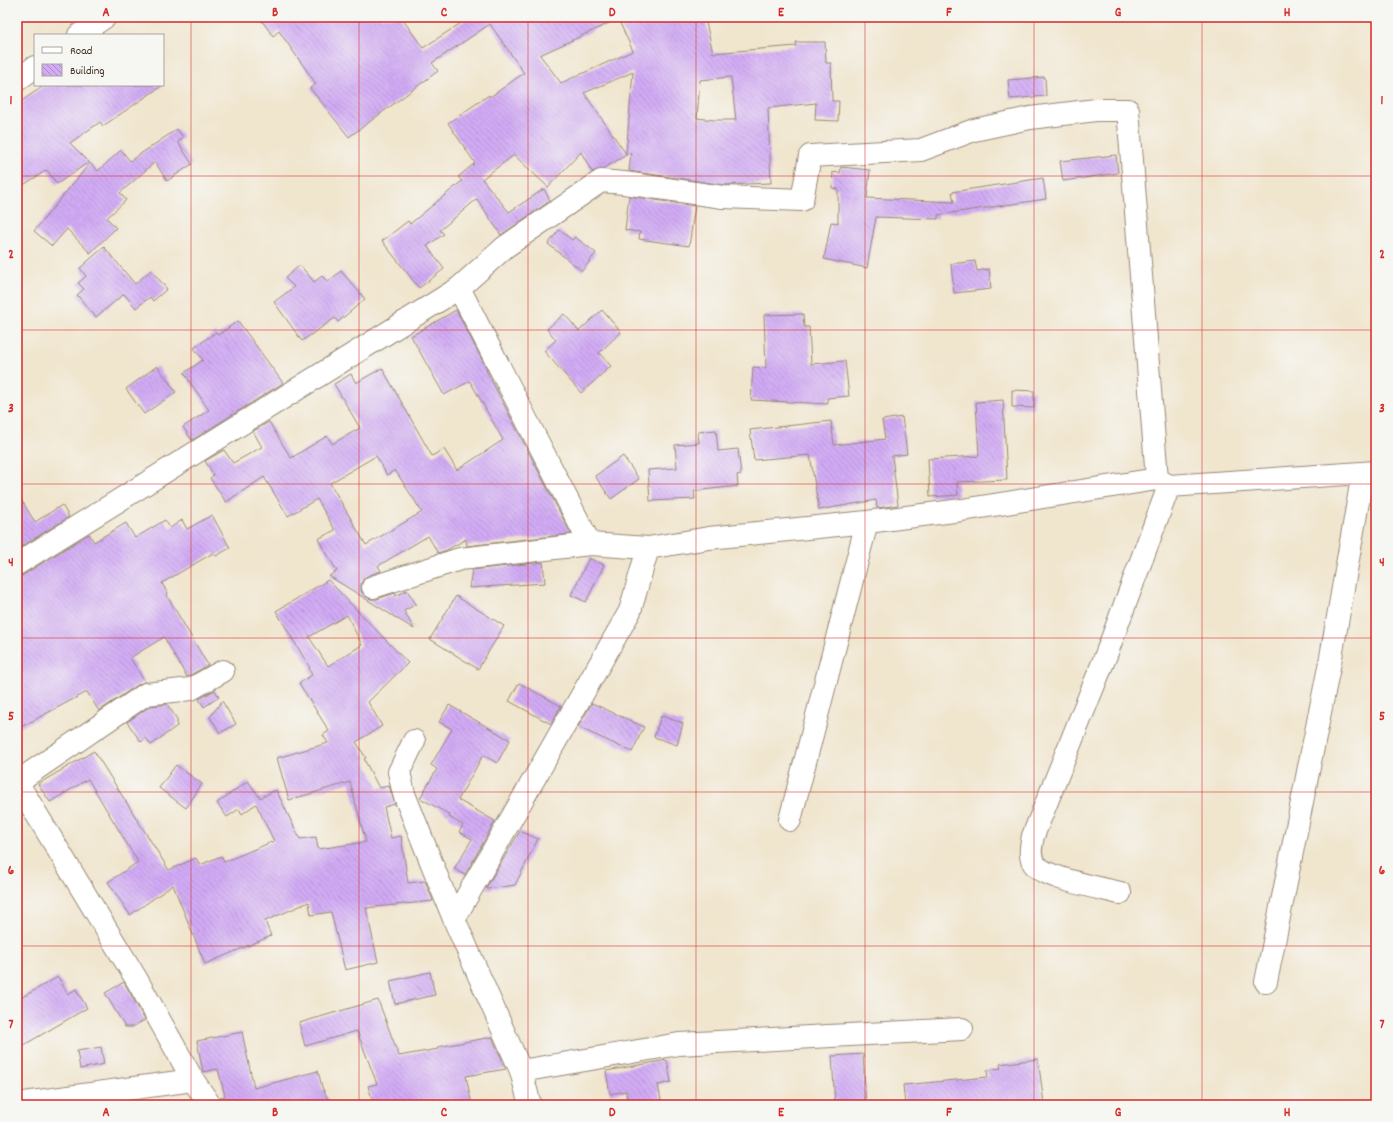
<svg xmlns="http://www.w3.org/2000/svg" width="1393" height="1122" viewBox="0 0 1393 1122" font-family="Dekko,sans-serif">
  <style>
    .building { fill: url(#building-back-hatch); fill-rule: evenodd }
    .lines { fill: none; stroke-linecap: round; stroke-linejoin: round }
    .minor-casing { stroke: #968876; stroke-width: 24 }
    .minor { stroke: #fff; stroke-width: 22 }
    .grid { fill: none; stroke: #d62828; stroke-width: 1; stroke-opacity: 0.55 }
    .neatline { fill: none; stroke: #d62828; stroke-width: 1.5 }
    .grid-label { font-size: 13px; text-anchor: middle; font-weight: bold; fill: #d62828 }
  </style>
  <defs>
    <pattern id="building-back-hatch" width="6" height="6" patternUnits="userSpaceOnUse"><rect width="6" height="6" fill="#d2abf5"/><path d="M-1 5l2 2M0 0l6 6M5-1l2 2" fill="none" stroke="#ac8bc6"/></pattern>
  </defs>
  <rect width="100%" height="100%" fill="#f6f6f2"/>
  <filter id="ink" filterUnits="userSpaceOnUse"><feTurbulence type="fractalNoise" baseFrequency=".025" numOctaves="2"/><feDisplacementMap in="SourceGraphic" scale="8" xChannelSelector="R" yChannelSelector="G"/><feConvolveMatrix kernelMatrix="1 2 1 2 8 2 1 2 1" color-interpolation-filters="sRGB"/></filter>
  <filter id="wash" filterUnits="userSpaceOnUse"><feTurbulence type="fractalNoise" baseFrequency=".012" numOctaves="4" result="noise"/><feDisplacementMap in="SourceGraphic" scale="16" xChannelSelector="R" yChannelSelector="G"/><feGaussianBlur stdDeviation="0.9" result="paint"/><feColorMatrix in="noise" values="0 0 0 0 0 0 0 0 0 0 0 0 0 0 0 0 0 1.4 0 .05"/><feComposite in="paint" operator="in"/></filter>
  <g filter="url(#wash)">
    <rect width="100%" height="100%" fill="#f0e5cd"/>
    <g id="blocks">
      <!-- building -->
      <path class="building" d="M 259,17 L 401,17 L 423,48 L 470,17 L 686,17 L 688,22 L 705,18 L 713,53 L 796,46 L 796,42 L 825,42 L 826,63 L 831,63 L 832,101 L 839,101 L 838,121 L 815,120 L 816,103 L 768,108 L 771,183 L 724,185 L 629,171 L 631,152 L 603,169 L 592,172 L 581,152 L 548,187 L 514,155 L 482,179 L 509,212 L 544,189 L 550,201 L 501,235 L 477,199 L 440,230 L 444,234 L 427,246 L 444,269 L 419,288 L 382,241 L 408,221 L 410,224 L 462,181 L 458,177 L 475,163 L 448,123 L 489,95 L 490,97 L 524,73 L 490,24 L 432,63 L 438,71 L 349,137 L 310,88 L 316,84 L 279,31 L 273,36 ZM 618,19 L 633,51 L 561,83 L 540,55 ZM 633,72 L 626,154 L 584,93 ZM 731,77 L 736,120 L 714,120 L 697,118 L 700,80 Z
        M 1045,77 L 1046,96 L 1010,99 L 1008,80 Z
        M 45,85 L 163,85 L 103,126 L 100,122 L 70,143 L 89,162 L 57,184 L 47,170 L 17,189 L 17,104 Z
        M 177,129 L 183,137 L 178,142 L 192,164 L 167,181 L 155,162 L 120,193 L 126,200 L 107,218 L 116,228 L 90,253 L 67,229 L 52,246 L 34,231 L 90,163 L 98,171 L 121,150 L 130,161 Z
        M 1116,155 L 1118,173 L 1063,181 L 1060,161 Z
        M 841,167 L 870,170 L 867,198 L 954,202 L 952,192 L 1043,178 L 1046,199 L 938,215 L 938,219 L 876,217 L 867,268 L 824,259 L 831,222 L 838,223 L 838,189 L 832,188 L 833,172 L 840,173 Z
        M 629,196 L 695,206 L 689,246 L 639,239 L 640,232 L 625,230 Z
        M 559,230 L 572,240 L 575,237 L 596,253 L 582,271 L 548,244 Z
        M 104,247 L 135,284 L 151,270 L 167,289 L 153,301 L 150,297 L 136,308 L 124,294 L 96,317 L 77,295 L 84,289 L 78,283 L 86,276 L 80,268 Z
        M 975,261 L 977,271 L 989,269 L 991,289 L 954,293 L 951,264 Z
        M 300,265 L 314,282 L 322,276 L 328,282 L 341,271 L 365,299 L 338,322 L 335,318 L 302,341 L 274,302 L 294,287 L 285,278 Z
        M 456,310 L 487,369 L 486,370 L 571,534 L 467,546 L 466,539 L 447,550 L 438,553 L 428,536 L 378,566 L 381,571 L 369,575 L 364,578 L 361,584 L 361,591 L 365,596 L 371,599 L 377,599 L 395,593 L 396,596 L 407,590 L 416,604 L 404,611 L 414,629 L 329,576 L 337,571 L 318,539 L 335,530 L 317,499 L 288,516 L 264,477 L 226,502 L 210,478 L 214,475 L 205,461 L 224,450 L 233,463 L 262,447 L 253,431 L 269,422 L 291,458 L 327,436 L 332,444 L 360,428 L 334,384 L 351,374 L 356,383 L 382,368 L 432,456 L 444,449 L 457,470 L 503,440 L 470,381 L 444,395 L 411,336 ZM 376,456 L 387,475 L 395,470 L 422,512 L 366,545 L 330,483 Z
        M 602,310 L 621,332 L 599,353 L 611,366 L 581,393 L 544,351 L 556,340 L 547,329 L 564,314 L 579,331 Z
        M 803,314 L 804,327 L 809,327 L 811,364 L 845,361 L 849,396 L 827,398 L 828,404 L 751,400 L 753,367 L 766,368 L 764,315 Z
        M 238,321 L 283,383 L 192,440 L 183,427 L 209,410 L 184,373 L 203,360 L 194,348 L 216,332 L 218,335 Z
        M 157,366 L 176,392 L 144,414 L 126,389 Z
        M 1012,390 L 1034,391 L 1034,408 L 1012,407 Z
        M 1003,400 L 1007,480 L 957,482 L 958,495 L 930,497 L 928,459 L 979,456 L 976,402 Z
        M 902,417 L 907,454 L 892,456 L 898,505 L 877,508 L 876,500 L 819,510 L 810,455 L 754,460 L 750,430 L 831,421 L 834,445 L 885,439 L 882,420 Z
        M 716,430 L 718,451 L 738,449 L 741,474 L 737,475 L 738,486 L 694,491 L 695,499 L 650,501 L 648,470 L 677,468 L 675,445 L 699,443 L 698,432 Z
        M 623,456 L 639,479 L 611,499 L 595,476 Z
        M 17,493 L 35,522 L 62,505 L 69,517 L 19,548 L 17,544 Z
        M 212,515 L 230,548 L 216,556 L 213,553 L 162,583 L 168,594 L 166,594 L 208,665 L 187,677 L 164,637 L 130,658 L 145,682 L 139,684 L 99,711 L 87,692 L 17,729 L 17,579 L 89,534 L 94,542 L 126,523 L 135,538 L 165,520 L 170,528 L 182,520 L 187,529 Z
        M 589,558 L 604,565 L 586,602 L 571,595 Z
        M 543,562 L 545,583 L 469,588 L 472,570 Z
        M 328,580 L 408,663 L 368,702 L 382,726 L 356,742 L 366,758 L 364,759 L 379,788 L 389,786 L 395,804 L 384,807 L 391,838 L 401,836 L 408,883 L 425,881 L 433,901 L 366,908 L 378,962 L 345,970 L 331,912 L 311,915 L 309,902 L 265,921 L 271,936 L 205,964 L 173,885 L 130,915 L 108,882 L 138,862 L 88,779 L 50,802 L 38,784 L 94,751 L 169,870 L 196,858 L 200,865 L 221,856 L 224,862 L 274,841 L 256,804 L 242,814 L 239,809 L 227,817 L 217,803 L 248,781 L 260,798 L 276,790 L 300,839 L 316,837 L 318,849 L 366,842 L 350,782 L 289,800 L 277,758 L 328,743 L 323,735 L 329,731 L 299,683 L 312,675 L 309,669 L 310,668 L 276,611 ZM 347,615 L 362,645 L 328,666 L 309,637 Z
        M 456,596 L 504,626 L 478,669 L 430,639 Z
        M 519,683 L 561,706 L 551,724 L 509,701 Z
        M 215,690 L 219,697 L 204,707 L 199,699 Z
        M 222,701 L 236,724 L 220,733 L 210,717 Z
        M 592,703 L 644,727 L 632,752 L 578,727 Z
        M 167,704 L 177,719 L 177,726 L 151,745 L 146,738 L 141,742 L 127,722 L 150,706 Z
        M 449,705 L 510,740 L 497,763 L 483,755 L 458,800 L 495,821 L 465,875 L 454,869 L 472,839 L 459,832 L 463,825 L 449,817 L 450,815 L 420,798 L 437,769 L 431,765 L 452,729 L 439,722 Z
        M 661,716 L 683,723 L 677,745 L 654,737 Z
        M 176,765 L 202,784 L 186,808 L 159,788 Z
        M 520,831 L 538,839 L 515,885 L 488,889 L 486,888 Z
        M 430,972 L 435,995 L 395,1004 L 390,981 Z
        M 58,977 L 68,994 L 76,989 L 87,1008 L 17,1049 L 17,1000 Z
        M 124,982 L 145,1020 L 132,1027 L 125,1027 L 105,993 Z
        M 378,1000 L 399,1056 L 438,1049 L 438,1047 L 492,1037 L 506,1069 L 466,1076 L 472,1105 L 374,1105 L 368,1086 L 377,1084 L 357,1031 L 305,1046 L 299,1023 Z
        M 242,1032 L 254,1088 L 318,1071 L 322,1087 L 331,1105 L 222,1105 L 220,1097 L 225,1096 L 218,1069 L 203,1072 L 197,1041 Z
        M 101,1047 L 104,1064 L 80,1069 L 77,1051 Z
        M 863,1054 L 866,1105 L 835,1105 L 832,1056 Z
        M 1038,1059 L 1044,1103 L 1028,1105 L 905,1105 L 903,1085 L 988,1077 L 987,1070 L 1001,1068 L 1000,1064 Z
        M 667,1060 L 671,1082 L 658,1085 L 662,1105 L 628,1105 L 626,1091 L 610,1094 L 606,1071 Z"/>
    </g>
  </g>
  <g filter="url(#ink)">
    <use href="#blocks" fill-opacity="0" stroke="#968876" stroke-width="1"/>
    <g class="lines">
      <defs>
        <path id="minor" d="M 79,35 L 105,17
          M 17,80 L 35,67
          M 459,288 L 590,544 L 648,548
          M 17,564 L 459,288 L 505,247 L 601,181 L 624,183 L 723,197 L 802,200 L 810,156 L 921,150 L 974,130 L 1030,118 L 1096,110 L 1128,110 L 1157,479
          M 373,587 L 460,559 L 590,544
          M 414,741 L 399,772 L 404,794 L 454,919 L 521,1071 L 530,1105
          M 17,782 L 137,980 L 193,1080 L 210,1105
          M 17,782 L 146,694 L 191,689 L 223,671
          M 790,820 L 867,522
          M 1120,893 C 1100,888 1049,879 1036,866 C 1028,858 1031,846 1033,836 L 1106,655 L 1169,486
          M 454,919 L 630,611 L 648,548 L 709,538 L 867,522 L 962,510 L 1157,479 L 1169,486 L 1376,472
          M 1266,982 L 1331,657 L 1363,473
          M 521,1071 L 679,1044 L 962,1029
          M 17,1104 L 193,1080"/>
      </defs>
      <!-- minor casing -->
      <use href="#minor" class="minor-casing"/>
      <!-- minor -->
      <use href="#minor" class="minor"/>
    </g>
  </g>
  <!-- grid -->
  <path class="grid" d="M 191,17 L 191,1105M 359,17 L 359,1105M 528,17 L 528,1105M 696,17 L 696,1105M 865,17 L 865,1105M 1034,17 L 1034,1105M 1202,17 L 1202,1105M 17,176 L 1376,176M 17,330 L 1376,330M 17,484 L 1376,484M 17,638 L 1376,638M 17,792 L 1376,792M 17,946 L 1376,946"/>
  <!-- margin -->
  <rect width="1393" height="1122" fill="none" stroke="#f6f6f2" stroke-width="44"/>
  <!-- legend -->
  <rect x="34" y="34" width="130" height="52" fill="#f6f6f2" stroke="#aba49d"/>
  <rect x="42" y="47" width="20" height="6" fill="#ffffff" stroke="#aba49d"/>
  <text x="70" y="54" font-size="12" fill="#3b2a1e">Road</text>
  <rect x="42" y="64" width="20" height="12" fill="url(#building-back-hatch)" stroke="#aba49d"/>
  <text x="70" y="74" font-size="12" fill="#3b2a1e">Building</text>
  <rect x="22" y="22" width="1349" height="1078" class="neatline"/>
  <g class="grid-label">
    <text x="106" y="16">A</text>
    <text x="275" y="16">B</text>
    <text x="444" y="16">C</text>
    <text x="612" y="16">D</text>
    <text x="781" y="16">E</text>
    <text x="949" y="16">F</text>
    <text x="1118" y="16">G</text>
    <text x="1287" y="16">H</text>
    <text x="11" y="104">1</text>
    <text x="1382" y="104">1</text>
    <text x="11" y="258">2</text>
    <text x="1382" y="258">2</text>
    <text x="11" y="412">3</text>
    <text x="1382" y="412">3</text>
    <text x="11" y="566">4</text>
    <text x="1382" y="566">4</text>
    <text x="11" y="720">5</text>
    <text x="1382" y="720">5</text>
    <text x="11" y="874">6</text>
    <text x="1382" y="874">6</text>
    <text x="11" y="1028">7</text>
    <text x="1382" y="1028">7</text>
    <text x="106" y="1116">A</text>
    <text x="275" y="1116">B</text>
    <text x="444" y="1116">C</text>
    <text x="612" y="1116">D</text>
    <text x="781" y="1116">E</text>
    <text x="949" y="1116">F</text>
    <text x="1118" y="1116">G</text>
    <text x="1287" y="1116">H</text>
  </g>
</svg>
